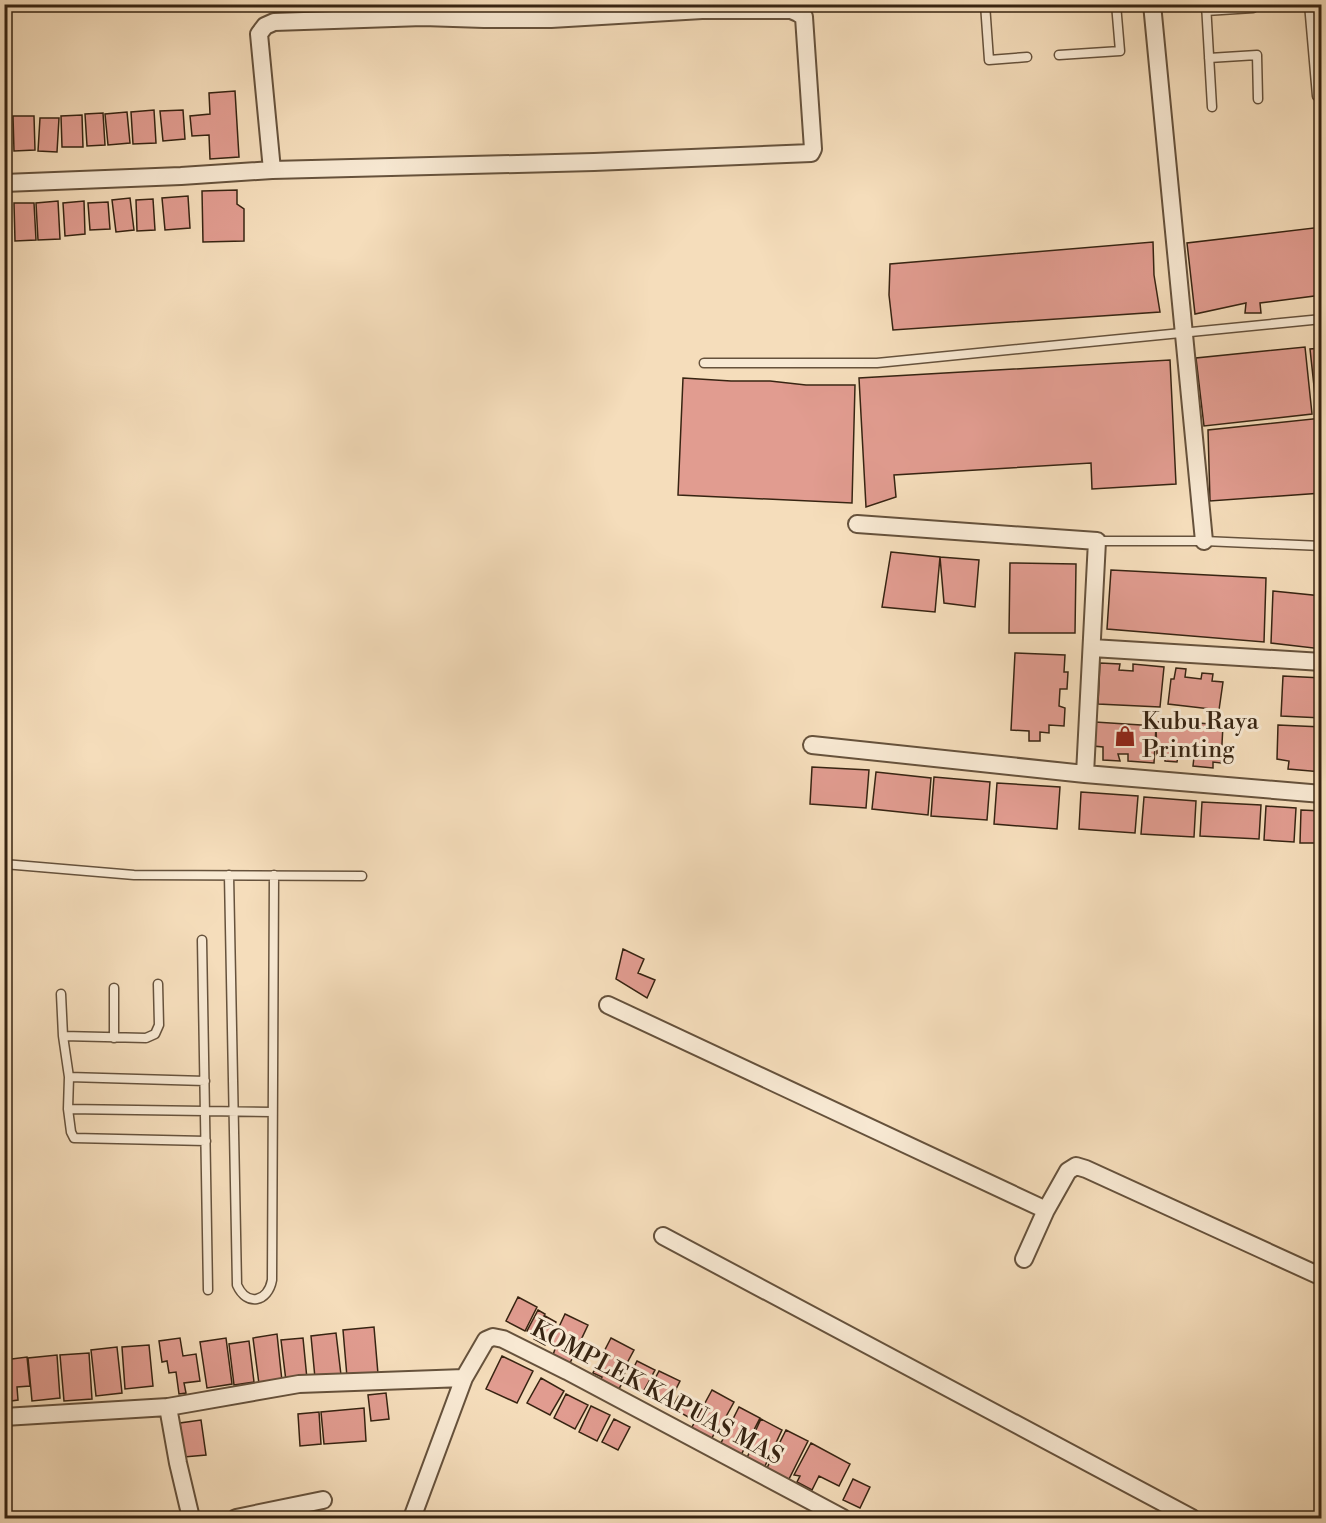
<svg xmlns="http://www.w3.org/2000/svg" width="1326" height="1523" viewBox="0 0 1326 1523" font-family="'Libre Bodoni',serif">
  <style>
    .building { fill: #e19c90; stroke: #372412; stroke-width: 1.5 }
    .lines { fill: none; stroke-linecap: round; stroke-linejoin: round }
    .lane-casing { stroke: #66523c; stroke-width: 11 }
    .street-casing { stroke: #66523c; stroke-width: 20 }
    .lane { stroke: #f8e9d3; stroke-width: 8 }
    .street { stroke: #f8e9d3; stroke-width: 16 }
    .labels { text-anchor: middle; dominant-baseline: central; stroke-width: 6; stroke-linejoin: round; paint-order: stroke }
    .poi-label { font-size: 24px; fill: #372412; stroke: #f8e9d3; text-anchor: start }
    .street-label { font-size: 24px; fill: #372412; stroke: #f8e9d3 }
  </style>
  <rect width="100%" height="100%" fill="#f5ddbb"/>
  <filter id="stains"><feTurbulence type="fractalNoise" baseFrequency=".00333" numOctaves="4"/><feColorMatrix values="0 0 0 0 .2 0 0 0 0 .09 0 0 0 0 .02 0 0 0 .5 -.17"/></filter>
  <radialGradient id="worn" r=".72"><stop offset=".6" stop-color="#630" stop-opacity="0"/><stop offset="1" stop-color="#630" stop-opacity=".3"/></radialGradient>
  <!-- building -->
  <path class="building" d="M 235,91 L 239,157 L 210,159 L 209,135 L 192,136 L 190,116 L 210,114 L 209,93 Z
    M 154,110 L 156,143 L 133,144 L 131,112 Z
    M 183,110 L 185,139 L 163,141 L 160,111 Z
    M 127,112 L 130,143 L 108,145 L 105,114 Z
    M 103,113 L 105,145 L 87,146 L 85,114 Z
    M 4,115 L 8,115 L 10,152 L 4,152 Z
    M 82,115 L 83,147 L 62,147 L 61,116 Z
    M 13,116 L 34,116 L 35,150 L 14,151 Z
    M 40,118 L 59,118 L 57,152 L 38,151 Z
    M 237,190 L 237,204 L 244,209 L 244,241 L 203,242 L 202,191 Z
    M 188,196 L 190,228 L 165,230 L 162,198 Z
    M 130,198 L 134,230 L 116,232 L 112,200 Z
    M 153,199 L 155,230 L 137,231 L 136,200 Z
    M 58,201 L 60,239 L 38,240 L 36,203 Z
    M 84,201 L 85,234 L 65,236 L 63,203 Z
    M 108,202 L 110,229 L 90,230 L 88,203 Z
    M 14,203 L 34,203 L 36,240 L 15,241 Z
    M 4,205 L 9,205 L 10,242 L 4,243 Z
    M 1322,227 L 1322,295 L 1260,303 L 1261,313 L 1245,313 L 1246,303 L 1195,314 L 1187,243 Z
    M 1153,242 L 1154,275 L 1160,312 L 893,330 L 889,295 L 890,264 Z
    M 1305,347 L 1312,414 L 1204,426 L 1196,358 Z
    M 1322,348 L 1322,413 L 1317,414 L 1310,349 Z
    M 1170,360 L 1176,484 L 1092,489 L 1091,463 L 894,475 L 896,497 L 866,507 L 859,378 Z
    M 683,378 L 731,381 L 770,381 L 806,385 L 855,385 L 852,503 L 678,495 Z
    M 1322,418 L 1322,493 L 1210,501 L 1208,430 Z
    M 891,552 L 940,557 L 935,612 L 882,607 Z
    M 940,557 L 979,560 L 975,607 L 944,603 Z
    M 1010,563 L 1076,564 L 1075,633 L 1009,633 Z
    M 1111,570 L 1266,578 L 1264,642 L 1107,629 Z
    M 1273,591 L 1322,596 L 1322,649 L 1271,643 Z
    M 1015,653 L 1065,655 L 1064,672 L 1068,672 L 1067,689 L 1060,689 L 1059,706 L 1065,708 L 1064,726 L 1049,725 L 1049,733 L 1040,732 L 1040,741 L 1029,741 L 1029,731 L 1011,730 Z
    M 1100,663 L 1120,664 L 1119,670 L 1133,671 L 1133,664 L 1164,667 L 1160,707 L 1098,704 Z
    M 1176,668 L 1186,669 L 1185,677 L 1201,679 L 1202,673 L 1213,674 L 1212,681 L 1223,682 L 1219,710 L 1168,704 L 1171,679 L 1174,679 Z
    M 1283,676 L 1322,678 L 1322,718 L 1281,716 Z
    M 1159,720 L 1223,725 L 1221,763 L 1213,762 L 1213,768 L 1193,766 L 1194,757 L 1178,756 L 1177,762 L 1165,761 L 1165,755 L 1157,755 L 1156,726 Z
    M 1095,722 L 1156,726 L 1154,763 L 1128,761 L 1128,754 L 1118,754 L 1120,761 L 1103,760 L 1103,747 L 1093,746 Z
    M 1278,725 L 1322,727 L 1322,772 L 1288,769 L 1289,761 L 1277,759 Z
    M 812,767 L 869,770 L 866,808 L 810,804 Z
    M 876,772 L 931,778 L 928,815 L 872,809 Z
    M 934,777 L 990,782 L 987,820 L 931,816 Z
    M 997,783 L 1060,787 L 1057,829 L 994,824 Z
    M 1081,792 L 1138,796 L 1135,833 L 1079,829 Z
    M 1144,797 L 1196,801 L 1194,837 L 1141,834 Z
    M 1202,802 L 1261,805 L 1259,839 L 1200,836 Z
    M 1266,806 L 1296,808 L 1294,842 L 1264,840 Z
    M 1301,810 L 1322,811 L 1322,843 L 1300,843 Z
    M 623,949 L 644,959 L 638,973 L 655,980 L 647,998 L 616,979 Z
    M 518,1297 L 537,1307 L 525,1331 L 506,1321 Z
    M 538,1310 L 545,1314 L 534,1334 L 527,1331 Z
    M 565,1314 L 588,1325 L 570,1363 L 553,1355 L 556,1346 L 551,1344 Z
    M 545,1316 L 556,1322 L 545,1345 L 534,1339 Z
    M 374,1327 L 378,1374 L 347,1377 L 343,1330 Z
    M 336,1333 L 341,1375 L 315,1378 L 311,1336 Z
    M 277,1334 L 282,1381 L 259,1384 L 253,1338 Z
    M 180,1338 L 183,1356 L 196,1354 L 200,1381 L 184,1383 L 186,1393 L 179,1394 L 176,1372 L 169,1373 L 167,1361 L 162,1362 L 159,1341 Z
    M 226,1338 L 232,1384 L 207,1388 L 200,1342 Z
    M 303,1338 L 307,1379 L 286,1381 L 281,1340 Z
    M 611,1338 L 634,1350 L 626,1365 L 623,1382 L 617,1392 L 599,1382 L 602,1377 L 593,1373 Z
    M 249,1341 L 254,1382 L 234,1385 L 229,1344 Z
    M 149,1345 L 153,1386 L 125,1389 L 122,1347 Z
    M 117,1347 L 122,1393 L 96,1396 L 91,1350 Z
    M 89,1353 L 92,1399 L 64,1401 L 60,1355 Z
    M 57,1355 L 60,1398 L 32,1401 L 28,1358 Z
    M 502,1356 L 533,1371 L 517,1403 L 486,1389 Z
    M 27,1357 L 30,1386 L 17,1387 L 18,1400 L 4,1402 L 4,1360 Z
    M 637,1361 L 655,1370 L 642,1394 L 625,1385 Z
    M 659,1371 L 680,1381 L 668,1405 L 647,1394 Z
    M 541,1378 L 564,1391 L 550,1415 L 527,1403 Z
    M 712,1390 L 734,1402 L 718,1431 L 716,1430 L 711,1440 L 691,1429 Z
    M 386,1393 L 389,1419 L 371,1421 L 368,1395 Z
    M 566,1394 L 588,1405 L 575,1429 L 554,1418 Z
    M 680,1394 L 698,1404 L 690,1418 L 672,1408 Z
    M 591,1406 L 610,1415 L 597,1441 L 579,1432 Z
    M 739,1407 L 760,1418 L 740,1457 L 719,1447 Z
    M 364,1408 L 366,1441 L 324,1444 L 321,1412 Z
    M 319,1412 L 321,1444 L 300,1446 L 298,1414 Z
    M 614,1419 L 630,1427 L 618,1450 L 602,1442 Z
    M 761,1419 L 782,1430 L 764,1468 L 746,1460 L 750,1451 L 747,1449 Z
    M 201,1420 L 206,1455 L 184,1457 L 180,1423 Z
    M 786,1430 L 808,1441 L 788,1481 L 766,1470 Z
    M 811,1443 L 850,1464 L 839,1486 L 819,1476 L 812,1490 L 797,1482 L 800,1476 L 794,1475 Z
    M 853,1479 L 870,1487 L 860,1508 L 843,1500 Z"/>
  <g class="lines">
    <defs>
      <path id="lane" d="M 985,4 L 989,60 L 1027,57
        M 1206,4 L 1212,107
        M 1309,4 L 1317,96
        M 1206,11 L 1253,8
        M 1059,55 L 1120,51 L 1116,4
        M 1209,58 L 1257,55 L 1258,99
        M 704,363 L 877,363 L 1322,319
        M 1097,541 L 1204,541 L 1322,546
        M 4,864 L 134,875 L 362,876
        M 229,875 L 237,1285 C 247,1307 268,1302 272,1280 L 274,875
        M 202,940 L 208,1290
        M 61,994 L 63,1036 L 69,1077 L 68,1109 L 272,1112
        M 63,1036 L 146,1038 L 155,1034 L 159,1025 L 158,984
        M 114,1038 L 114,988
        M 69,1077 L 205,1081
        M 68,1109 L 71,1132 L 74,1138 L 206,1141"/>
      <path id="street" d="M 1152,4 L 1204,541
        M 4,183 L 181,176 L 272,170 L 594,162 L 811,153 L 813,149 L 804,17 L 798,13 L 791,10 L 702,10 L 551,19 L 484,19 L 423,17 L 274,22 L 265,26 L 259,34 L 272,170
        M 857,524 L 1097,541 L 1085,774
        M 1092,648 L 1322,662
        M 812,745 L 1085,774 L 1322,794
        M 608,1005 L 1046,1210 L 1068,1171 L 1076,1166 L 1086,1169 L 1322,1277
        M 663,1236 L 1192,1518
        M 1024,1259 L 1046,1210
        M 168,1407 L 178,1463 L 191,1518
        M 4,1417 L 168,1407 L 299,1384 L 464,1378
        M 236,1518 L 323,1500
        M 412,1518 L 464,1378 L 486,1340 L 493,1337 L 503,1339 L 567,1371 L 843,1518"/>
    </defs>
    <!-- lane casing -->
    <use href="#lane" class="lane-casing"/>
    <!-- street casing -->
    <use href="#street" class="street-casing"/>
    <!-- lane -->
    <use href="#lane" class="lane"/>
    <!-- street -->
    <use href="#street" class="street"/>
  </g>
  <!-- icons -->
  <defs>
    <symbol id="shop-bare" viewBox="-9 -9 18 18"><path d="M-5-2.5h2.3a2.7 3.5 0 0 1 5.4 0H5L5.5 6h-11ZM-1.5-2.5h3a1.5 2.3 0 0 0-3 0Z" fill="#8f2418" stroke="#f8e9d3" stroke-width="2.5" paint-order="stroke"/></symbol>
  </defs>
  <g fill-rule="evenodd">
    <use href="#shop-bare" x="1110" y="721" width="30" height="30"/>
  </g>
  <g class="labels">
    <!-- poi labels -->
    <g class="poi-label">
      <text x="1142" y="722">Kubu Raya<tspan x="1142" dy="28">Printing</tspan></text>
    </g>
    <!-- street labels -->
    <g class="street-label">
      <text transform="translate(657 1393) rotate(28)">KOMPLEK KAPUAS MAS</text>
    </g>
  </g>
  <!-- margin -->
  <rect width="1326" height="1523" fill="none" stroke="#f5ddbb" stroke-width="24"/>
  <rect x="6" y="6" width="1314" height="1511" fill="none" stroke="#372412" stroke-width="3"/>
  <rect x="12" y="12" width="1302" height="1499" fill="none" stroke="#372412" stroke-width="1.5"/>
  <rect width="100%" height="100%" filter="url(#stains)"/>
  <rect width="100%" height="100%" fill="url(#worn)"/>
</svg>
